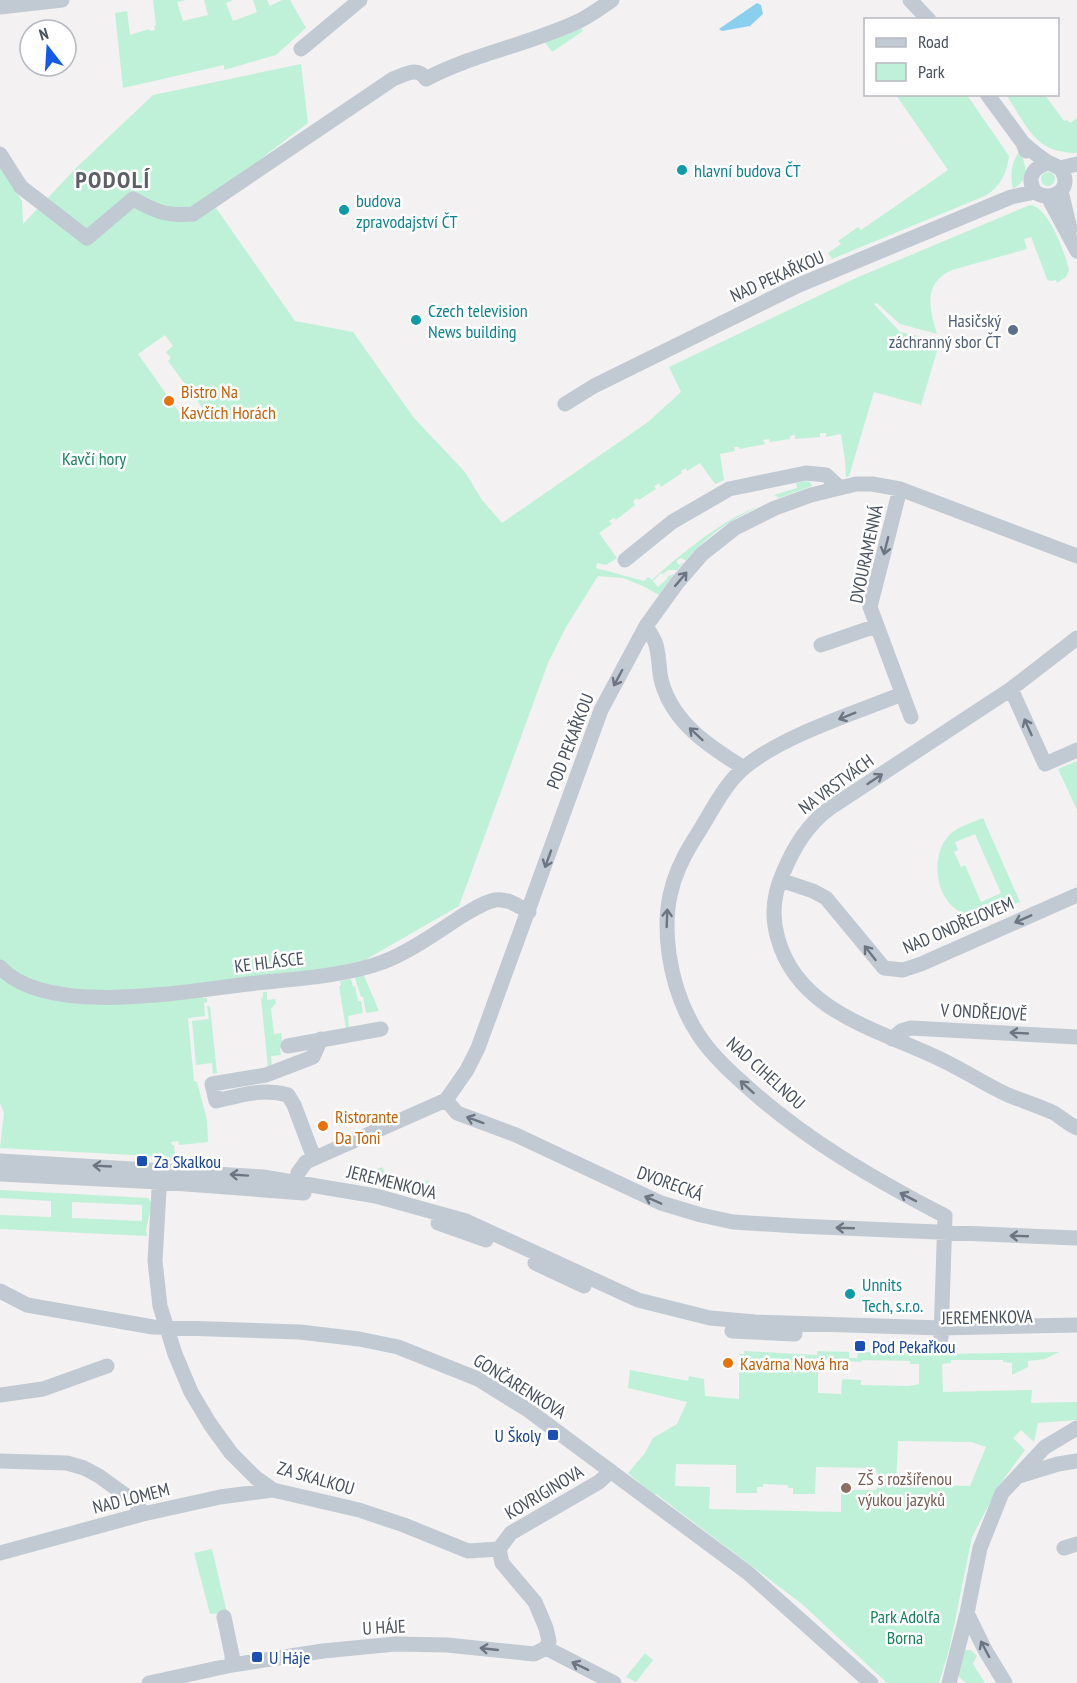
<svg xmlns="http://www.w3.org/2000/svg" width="1077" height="1683" viewBox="0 0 1077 1683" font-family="'PT Sans Narrow',sans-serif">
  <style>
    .green { fill: #bff1d8; fill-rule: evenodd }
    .water { fill: #8bcfef }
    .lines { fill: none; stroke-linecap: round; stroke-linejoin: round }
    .minor { stroke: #c1c9d3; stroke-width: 15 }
    .oneway { stroke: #6c7582 }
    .culture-dot { fill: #0f9aa8; stroke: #fff; stroke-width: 2 }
    .service-dot { fill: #5c6f8a; stroke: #fff; stroke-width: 2 }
    .food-dot { fill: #e8710a; stroke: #fff; stroke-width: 2 }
    .transit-dot { fill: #1a4fb4; stroke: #fff; stroke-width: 2 }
    .education-dot { fill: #8d6e63; stroke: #fff; stroke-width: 2 }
    .labels { text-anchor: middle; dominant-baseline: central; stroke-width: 5; stroke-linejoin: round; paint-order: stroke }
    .culture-label { font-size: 18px; fill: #0d838f; stroke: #fff; text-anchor: start }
    .street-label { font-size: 18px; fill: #48515f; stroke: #fff }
    .service-label { font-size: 18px; fill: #4e5e75; stroke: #fff; text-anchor: end }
    .food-label { font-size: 18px; fill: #c56008; stroke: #fff; text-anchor: start }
    .park-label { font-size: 18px; fill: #158458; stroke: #fff }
    .transit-label { font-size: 18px; fill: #164399; stroke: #fff; text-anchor: start }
    .education-label { font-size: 18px; fill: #785e54; stroke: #fff; text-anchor: start }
    .district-label { font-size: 24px; font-weight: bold; letter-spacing: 1.5px; fill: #5d6066; stroke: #fff }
  </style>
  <rect width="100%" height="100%" fill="#f3f1f1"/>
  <!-- green -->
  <path class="green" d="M 153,0 L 186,0 L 177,2 L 183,21 L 208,15 L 204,0 L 233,0 L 226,3 L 233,21 L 257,12 L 253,0 L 267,0 L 270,6 L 282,0 L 290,0 L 306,28 L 276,55 L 224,70 L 224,65 L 123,88 L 115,13 L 127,11 L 130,35 L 149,29 L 150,31 L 155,30 L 154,26 L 156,25 Z
    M 580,27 L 583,31 L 552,52 L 544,41 Z
    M 301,64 L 308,123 L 209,198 L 295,321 L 353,332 L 414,418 L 465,472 L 482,500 L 502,523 L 648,422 L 681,392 L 669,367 L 856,278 L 1030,205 C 1049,207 1065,253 1069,270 L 1066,277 L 1057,283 L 1056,280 L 1050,281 L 1047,279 L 1031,237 L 1024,239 L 1027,249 L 952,270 C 923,283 929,308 937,334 L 900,324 L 877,303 L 874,304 L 900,332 L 940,341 L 921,405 L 874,392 L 849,476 L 846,477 L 845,460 L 841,434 L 826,437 L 826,433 L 820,433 L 820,437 L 795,439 L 795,435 L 790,436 L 790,439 L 770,442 L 769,439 L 763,440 L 765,444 L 740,449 L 739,447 L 734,447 L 735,451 L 720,454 L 724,480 L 715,484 L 700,463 L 687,471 L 686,468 L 681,471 L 682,473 L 661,487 L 659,483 L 654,486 L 656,489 L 639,500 L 637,498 L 633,501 L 635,505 L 616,520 L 614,518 L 609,521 L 612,524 L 599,533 L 617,558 L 606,565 L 597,563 L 596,568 L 644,581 L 648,577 L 652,580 C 678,556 726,517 758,507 C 732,519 704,537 686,561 L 681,558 L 676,561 L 679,565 L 684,562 L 677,570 L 668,570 L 663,574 L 661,573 L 653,581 L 658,587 L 667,579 L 668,576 L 674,574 L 659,595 L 643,586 L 623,578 L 598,576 L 566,627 L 548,663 L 459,906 L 365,960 L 200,998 L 207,998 L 207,1002 L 204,1003 L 205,1016 L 188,1018 L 194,1081 L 197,1082 L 207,1120 L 208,1142 L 179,1145 L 178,1141 L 171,1142 L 172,1145 L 174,1145 L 175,1159 L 178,1162 L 171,1161 L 170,1157 L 0,1148 L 4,1113 L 0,1103 L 0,165 L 22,201 L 23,224 L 77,167 L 153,95 ZM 165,335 L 173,346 L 166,352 L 171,358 L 168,361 L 204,410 L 194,417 L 189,410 L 181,415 L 138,354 Z
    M 896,95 L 967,95 L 1009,156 C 1007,173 1001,185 987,195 L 832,259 L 828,253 L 841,244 L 838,241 L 858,227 L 861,230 L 948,170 Z
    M 1006,95 L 1045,95 L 1064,121 L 1067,120 L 1070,123 L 1077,118 L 1077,153 C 1033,153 1028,126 1006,95 Z
    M 1020,151 C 1027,167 1029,180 1013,189 C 1010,177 1011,161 1020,151 Z
    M1041 179a7 7 0 1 1 14 0a7 7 0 1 1-14 0Z
    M 806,481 L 810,482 L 812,486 L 779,498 L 774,495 L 797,488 L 796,483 Z
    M 1077,761 L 1077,810 L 1058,769 Z
    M 983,818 L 1020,902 C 1008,906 993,915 980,916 C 940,919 927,865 946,839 C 953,828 971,823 983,818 ZM 975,834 L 1001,893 L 981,902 L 965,865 L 961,867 L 954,852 L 958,850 L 955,842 Z
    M 363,973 L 379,1011 L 366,1013 L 363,997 L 361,997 L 354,975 Z
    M 351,979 L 353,987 L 355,986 L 358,1001 L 361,1001 L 363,1013 L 348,1016 L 349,1027 L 384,1022 L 346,1029 L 339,986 L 341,986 L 340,981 Z
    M 263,992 L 267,992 L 267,1000 L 275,999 L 276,1003 L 271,1009 L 274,1034 L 281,1033 L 283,1047 L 280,1048 L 281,1055 L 271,1056 L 272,1067 L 268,1068 L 261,998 L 263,997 Z
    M 207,1006 L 210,1006 L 217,1073 L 213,1074 L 212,1063 L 196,1065 L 192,1021 L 209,1019 Z
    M 382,1167 L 387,1177 L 415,1185 L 428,1180 L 435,1196 L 371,1178 L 371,1172 Z
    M 0,1190 L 148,1198 L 152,1203 L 146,1230 L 147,1236 L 0,1229 L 0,1215 L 51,1217 L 51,1201 L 0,1198 ZM 72,1202 L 142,1205 L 142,1221 L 72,1218 Z
    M 744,1351 L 817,1355 L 817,1351 L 849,1352 L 849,1358 L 857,1358 L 858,1352 L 938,1354 L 1059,1352 L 1045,1359 L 1028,1361 L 1028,1367 L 1012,1375 L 1012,1363 L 1003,1362 L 1003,1360 L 951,1360 L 951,1363 L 942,1364 L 943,1392 L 1032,1390 L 1031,1403 L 1077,1402 L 1077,1420 L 1038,1423 L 1034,1442 L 1021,1430 L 1013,1438 L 1025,1450 L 998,1487 L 972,1537 L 949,1650 L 939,1683 L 887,1683 L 802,1604 L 656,1494 L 654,1495 L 628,1473 L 645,1453 L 653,1438 L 677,1424 L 687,1402 L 628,1388 L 630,1370 L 688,1381 L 689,1376 L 704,1379 L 705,1396 L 739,1399 L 739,1354 L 744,1354 ZM 818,1359 L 861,1362 L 862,1360 L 910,1361 L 910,1364 L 919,1364 L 919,1384 L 909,1386 L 861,1385 L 861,1380 L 842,1379 L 841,1394 L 818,1393 ZM 898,1441 L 971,1442 L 986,1447 L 970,1486 L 896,1484 ZM 676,1464 L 736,1465 L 736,1493 L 757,1493 L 757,1487 L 763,1487 L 763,1484 L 788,1485 L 788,1488 L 793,1488 L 793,1494 L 815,1494 L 816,1467 L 876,1468 L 878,1487 L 876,1490 L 841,1490 L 841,1512 L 709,1509 L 710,1487 L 675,1486 Z
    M 212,1549 L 227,1613 L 210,1614 L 194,1553 Z
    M 966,1650 L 971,1650 L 977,1656 L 973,1664 L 985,1683 L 966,1683 L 956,1674 L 961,1655 Z
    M 645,1653 L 653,1660 L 636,1682 L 626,1677 Z"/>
  <!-- water -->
  <path class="water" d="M 757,3 L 761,5 L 763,14 L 750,26 L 722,31 L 719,29 Z"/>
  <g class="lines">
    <!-- minor -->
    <path class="minor" d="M 910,0 L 929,20
      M 0,7 L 62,0
      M 301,49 L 360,0
      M 987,94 L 1023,143 L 1026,151
      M 1023,143 C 1030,149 1038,156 1046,161 C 1051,165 1058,165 1062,171 C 1073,190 1051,203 1035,192 C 1026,178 1033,167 1048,163
      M 0,154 L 21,187 L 87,238 L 133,199 C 157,212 165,216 193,214 L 393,79 C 406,74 418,66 426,79 C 475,53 532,44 581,20 C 592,14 602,7 612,0
      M 1060,168 L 1077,164
      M 1061,191 L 1070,229
      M 1048,197 L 1077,251
      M 565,404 L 594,386 L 799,285 L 1011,197 L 1035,192
      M 900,489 L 870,607 L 911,717
      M 625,560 L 672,522 L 729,489 L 806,473 L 826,475 L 839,487
      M 646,626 C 649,631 653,637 655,642 C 660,654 658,670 662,683 C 674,724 710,747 744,768
      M 1077,638 L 1011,689 L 830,808 C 807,825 794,847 783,873 C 773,895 771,916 778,939 C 799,1014 882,1030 944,1061 C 965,1071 986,1085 1008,1095 C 1023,1101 1039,1106 1054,1113 C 1062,1118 1068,1124 1077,1128
      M 821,645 L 876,626
      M 1011,689 L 1045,764 L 1077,750
      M 902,694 C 855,713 784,735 745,767 C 723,785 709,817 693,841 C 670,878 663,910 669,954 C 673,981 683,1011 698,1034 C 710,1053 728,1070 744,1084 C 804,1139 874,1179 945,1216 L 941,1338
      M 780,880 L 813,891 L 826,898 L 884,968 L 903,970 L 921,964 L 1077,895
      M 0,967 C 46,1018 187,991 248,984 C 291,979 342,977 383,962 C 411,951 437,932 462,916 C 472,910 484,902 495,900 C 508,898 518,906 529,912
      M 892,1039 L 901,1031 L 911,1028 L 1077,1037
      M 288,1046 L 381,1029
      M 446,1100 L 457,1113 L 516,1135 L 661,1203 L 701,1215 L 733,1222 L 797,1226 L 1077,1238
      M 314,1158 L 294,1105 L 288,1095 C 263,1088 241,1095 216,1101 L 212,1084 L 266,1075 L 313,1057 L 321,1039
      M 0,1161 L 263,1177 L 376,1196 L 466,1221 L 638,1300 L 710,1318 L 755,1322 L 942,1328 L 1077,1325
      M 160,1172 L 155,1261 L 160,1306 L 175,1354 L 191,1392 L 210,1424 L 231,1453 L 256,1478 L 273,1490 L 359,1510 L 404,1525 L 468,1551 L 499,1549
      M 0,1174 L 160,1182 L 304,1193
      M 294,1192 L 298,1173 L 306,1162 L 446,1100 L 467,1070 L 478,1048 L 601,710 L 646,626 L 677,583 L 702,554 L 735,528 L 775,508 L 811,495 L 856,484 L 872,484 L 900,489 L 1077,556
      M 438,1223 L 486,1240
      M 535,1263 L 584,1286
      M 0,1291 L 27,1305 L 153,1327 L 300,1332 L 359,1339 L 398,1347 L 478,1379 L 528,1410 L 748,1573 L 871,1683
      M 732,1331 L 795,1334
      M 0,1395 L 43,1389 L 107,1366
      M 0,1461 L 67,1463 L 84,1468 L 99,1476 L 135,1502 L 143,1514
      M 1019,1476 L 1058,1464 L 1077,1461
      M 1064,1548 L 1077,1544
      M 499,1549 L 511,1533 L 599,1482 L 611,1471
      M 499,1549 L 502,1563 L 535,1602 L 546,1628 L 549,1641 L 546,1648
      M 0,1553 L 143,1514 L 220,1497 L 273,1490
      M 967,1613 L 985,1650 L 1005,1683
      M 224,1617 L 232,1655 L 232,1665
      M 546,1648 L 614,1683
      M 149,1683 L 232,1665 L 323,1651 L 395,1644 L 447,1645 L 534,1654 L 546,1648
      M 949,1683 L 967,1613 L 980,1548 L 1002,1493 L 1045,1447 L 1077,1428"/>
  </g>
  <!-- one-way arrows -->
  <defs><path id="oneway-shaft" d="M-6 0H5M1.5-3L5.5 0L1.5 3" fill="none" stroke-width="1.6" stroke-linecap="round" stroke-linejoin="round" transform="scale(1.5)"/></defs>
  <g class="oneway">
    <use href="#oneway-shaft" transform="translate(886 546) rotate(104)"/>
    <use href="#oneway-shaft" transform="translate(681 579) rotate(-50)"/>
    <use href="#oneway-shaft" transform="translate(618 678) rotate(118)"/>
    <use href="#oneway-shaft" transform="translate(847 716) rotate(158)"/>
    <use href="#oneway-shaft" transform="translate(1028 727) rotate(-114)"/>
    <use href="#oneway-shaft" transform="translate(696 734) rotate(-137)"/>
    <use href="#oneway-shaft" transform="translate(875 779) rotate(-34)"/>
    <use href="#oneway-shaft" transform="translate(548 859) rotate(110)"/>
    <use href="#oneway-shaft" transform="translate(667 918) rotate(-88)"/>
    <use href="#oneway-shaft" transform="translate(1023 919) rotate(156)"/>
    <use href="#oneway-shaft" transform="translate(870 953) rotate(-128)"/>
    <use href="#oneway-shaft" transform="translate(1019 1033) rotate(-177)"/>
    <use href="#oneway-shaft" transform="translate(747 1087) rotate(-138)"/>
    <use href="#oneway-shaft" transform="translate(475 1120) rotate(-160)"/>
    <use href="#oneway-shaft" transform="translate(102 1166) rotate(-177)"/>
    <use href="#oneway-shaft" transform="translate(239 1175) rotate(-176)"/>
    <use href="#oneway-shaft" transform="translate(908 1197) rotate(-153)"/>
    <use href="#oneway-shaft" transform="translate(653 1200) rotate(-156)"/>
    <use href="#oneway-shaft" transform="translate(845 1228) rotate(-178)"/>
    <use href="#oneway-shaft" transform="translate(1019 1236) rotate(-178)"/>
    <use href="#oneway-shaft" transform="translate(489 1649) rotate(-174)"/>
    <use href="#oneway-shaft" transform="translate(985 1649) rotate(-118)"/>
    <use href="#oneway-shaft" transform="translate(580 1666) rotate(-154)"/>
  </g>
  <!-- markers -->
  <g class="culture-dot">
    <circle cx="682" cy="170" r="6"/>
    <circle cx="344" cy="210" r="6"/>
    <circle cx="416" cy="320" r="6"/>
    <circle cx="850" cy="1294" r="6"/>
  </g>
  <circle class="service-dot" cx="1013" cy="330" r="6"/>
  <g class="food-dot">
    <circle cx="169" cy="401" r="6"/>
    <circle cx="323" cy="1126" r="6"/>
    <circle cx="728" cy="1363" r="6"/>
  </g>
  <g class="transit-dot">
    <rect x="136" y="1155" width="12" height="12" rx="3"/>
    <rect x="854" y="1340" width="12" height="12" rx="3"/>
    <rect x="547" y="1429" width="12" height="12" rx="3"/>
    <rect x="251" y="1651" width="12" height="12" rx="3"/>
  </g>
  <circle class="education-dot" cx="846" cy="1488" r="6"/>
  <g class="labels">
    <!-- culture labels -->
    <g class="culture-label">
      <text x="694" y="170">hlavní budova ČT</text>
      <text x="356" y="200">budova<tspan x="356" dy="21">zpravodajství ČT</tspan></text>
      <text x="428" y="310">Czech television<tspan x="428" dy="21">News building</tspan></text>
      <text x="862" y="1284">Unnits<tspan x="862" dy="21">Tech, s.r.o.</tspan></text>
    </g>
    <!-- street labels -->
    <g class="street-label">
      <text transform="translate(777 276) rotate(-24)">NAD PEKAŘKOU</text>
      <text transform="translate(866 554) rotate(-78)">DVOURAMENNÁ</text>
      <text transform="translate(570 741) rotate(-69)">POD PEKAŘKOU</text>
      <text transform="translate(836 784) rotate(-36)">NA VRSTVÁCH</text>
      <text transform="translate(958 925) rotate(-23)">NAD ONDŘEJOVEM</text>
      <text transform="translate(269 962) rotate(-7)">KE HLÁSCE</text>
      <text transform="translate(984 1012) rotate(3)">V ONDŘEJOVĚ</text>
      <text transform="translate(766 1073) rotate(42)">NAD CIHELNOU</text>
      <text transform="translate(392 1182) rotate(14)">JEREMENKOVA</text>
      <text transform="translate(670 1183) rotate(20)">DVORECKÁ</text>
      <text transform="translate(987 1317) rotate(-1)">JEREMENKOVA</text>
      <text transform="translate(520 1386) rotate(32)">GONČARENKOVA</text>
      <text transform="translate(316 1478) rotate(16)">ZA SKALKOU</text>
      <text transform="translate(544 1492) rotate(-31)">KOVRIGINOVA</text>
      <text transform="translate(131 1498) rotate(-14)">NAD LOMEM</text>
      <text transform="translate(384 1627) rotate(-3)">U HÁJE</text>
    </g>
    <!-- service labels -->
    <g class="service-label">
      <text x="1001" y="320">Hasičský<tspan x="1001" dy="21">záchranný sbor ČT</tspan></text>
    </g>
    <!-- food labels -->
    <g class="food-label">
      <text x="181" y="391">Bistro Na<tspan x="181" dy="21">Kavčích Horách</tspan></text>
      <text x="335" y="1116">Ristorante<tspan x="335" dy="21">Da Toni</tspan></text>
      <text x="740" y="1363">Kavárna Nová hra</text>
    </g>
    <!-- park labels -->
    <g class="park-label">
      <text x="94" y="458">Kavčí hory</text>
      <text x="905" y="1616">Park Adolfa<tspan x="905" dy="21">Borna</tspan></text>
    </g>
    <!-- transit labels -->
    <g class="transit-label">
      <text x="154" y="1161">Za Skalkou</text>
      <text x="872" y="1346">Pod Pekařkou</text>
      <text x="541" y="1435" text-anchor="end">U Školy</text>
      <text x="269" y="1657">U Háje</text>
    </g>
    <!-- education labels -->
    <g class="education-label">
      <text x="858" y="1478">ZŠ s rozšířenou<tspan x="858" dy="21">výukou jazyků</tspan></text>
    </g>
    <!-- district labels -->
    <g class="district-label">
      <text x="113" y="179">PODOLÍ</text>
    </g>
  </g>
  <!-- legend -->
  <rect x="864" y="18" width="195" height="78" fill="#ffffff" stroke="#b6b9bf" stroke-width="1.5"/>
  <rect x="876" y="38" width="30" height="9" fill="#c1c9d3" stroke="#b6b9bf" stroke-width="1.5"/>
  <text x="918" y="48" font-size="18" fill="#48515f">Road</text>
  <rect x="876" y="63" width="30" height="18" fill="#bff1d8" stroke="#b6b9bf" stroke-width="1.5"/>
  <text x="918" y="78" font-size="18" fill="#48515f">Park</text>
  <!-- north arrow -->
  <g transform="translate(48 48) rotate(343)"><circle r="28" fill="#ffffff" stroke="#b6b9bf" stroke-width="1.5"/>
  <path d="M0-4.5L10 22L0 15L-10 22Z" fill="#145aea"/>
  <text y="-9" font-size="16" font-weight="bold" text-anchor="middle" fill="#48515f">N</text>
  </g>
</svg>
